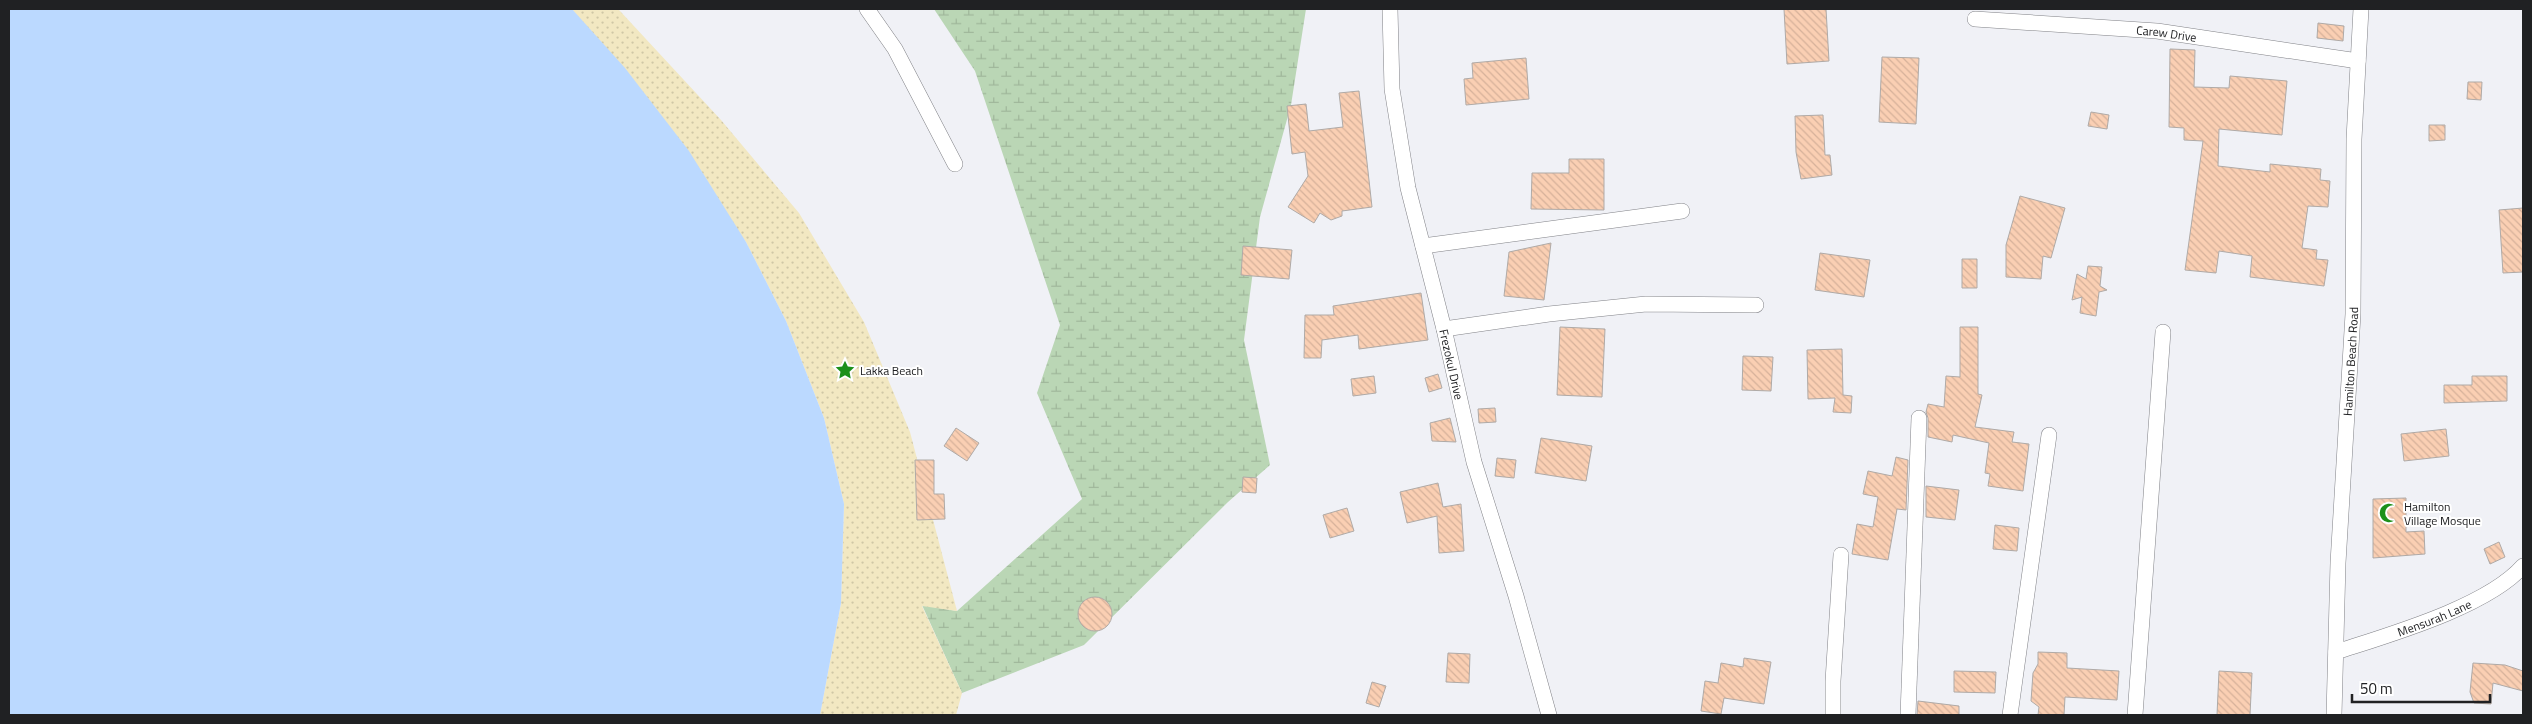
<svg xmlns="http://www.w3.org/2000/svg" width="2532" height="724" viewBox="0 0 2532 724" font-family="'Titillium Web',sans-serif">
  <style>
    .wetland { fill: url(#wetland-marsh) }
    .sand { fill: url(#sand-dots) }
    .water { fill: #bbd9ff }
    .building { fill: url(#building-back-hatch); stroke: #afaaa7 }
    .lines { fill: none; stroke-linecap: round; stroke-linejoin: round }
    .street-casing { stroke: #818287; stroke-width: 16 }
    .street { stroke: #fff; stroke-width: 15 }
    .labels { text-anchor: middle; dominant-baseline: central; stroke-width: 4; stroke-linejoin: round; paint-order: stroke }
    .street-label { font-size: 12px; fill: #202123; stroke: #fff }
    .poi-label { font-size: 12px; fill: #202123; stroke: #fff; text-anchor: start }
  </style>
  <defs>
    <pattern id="wetland-marsh" width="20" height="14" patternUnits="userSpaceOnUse" patternTransform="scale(1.25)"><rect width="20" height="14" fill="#bad6b5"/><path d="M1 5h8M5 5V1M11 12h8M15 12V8" fill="none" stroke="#a0b79b"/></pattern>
    <pattern id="sand-dots" width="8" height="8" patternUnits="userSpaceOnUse" patternTransform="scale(1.25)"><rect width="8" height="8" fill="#f2e8c2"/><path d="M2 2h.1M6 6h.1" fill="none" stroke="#cfc7a6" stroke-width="1.8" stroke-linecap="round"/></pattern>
    <pattern id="building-back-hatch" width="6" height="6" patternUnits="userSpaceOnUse" patternTransform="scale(1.25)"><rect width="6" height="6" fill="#facfb3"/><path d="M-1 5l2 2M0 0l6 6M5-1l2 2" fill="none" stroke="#d6b19a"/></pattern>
  </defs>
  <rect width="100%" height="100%" fill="#f0f1f6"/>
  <!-- wetland -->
  <path class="wetland" d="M 934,9 L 1306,9 L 1291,105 L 1260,217 L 1244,340 L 1270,465 L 1228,502 L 1084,645 L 962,693 L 922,605 L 957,611 L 1082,499 L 1037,393 L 1060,325 L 975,71 Z"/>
  <!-- sand -->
  <path class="sand" d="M 572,9 L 618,9 L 620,11 L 721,120 L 799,213 L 864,322 L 910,432 L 957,611 L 922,606 L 962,693 L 956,715 L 820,715 L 841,603 L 844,504 L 824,418 L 786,321 L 746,242 Z"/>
  <!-- water -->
  <path class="water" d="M 9,9 L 572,9 L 625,68 L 689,151 L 746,242 L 786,321 L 824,418 L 844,504 L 841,603 L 820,715 L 9,715 Z"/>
  <!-- building -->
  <path class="building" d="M 1784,9 L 1826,9 L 1829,61 L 1787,64 Z
    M 2318,23 L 2344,26 L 2343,41 L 2317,38 Z
    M 2170,49 L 2195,50 L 2194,87 L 2229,88 L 2230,76 L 2287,81 L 2282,135 L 2219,129 L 2218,166 L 2270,172 L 2270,164 L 2321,169 L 2320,180 L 2330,181 L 2328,207 L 2308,206 L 2302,248 L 2317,250 L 2316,259 L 2328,260 L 2324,286 L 2250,277 L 2252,256 L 2219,251 L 2216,273 L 2185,270 L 2203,141 L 2184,140 L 2184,128 L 2169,127 Z
    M 1882,57 L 1919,58 L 1916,124 L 1879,122 Z
    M 1526,58 L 1529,99 L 1466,105 L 1464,79 L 1473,78 L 1472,63 Z
    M 2468,82 L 2482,82 L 2481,100 L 2467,99 Z
    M 1359,91 L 1372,207 L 1342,211 L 1342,216 L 1331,220 L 1320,213 L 1314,223 L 1288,207 L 1308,176 L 1305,152 L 1292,154 L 1287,106 L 1306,104 L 1309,131 L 1343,127 L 1339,93 Z
    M 2091,112 L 2109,115 L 2107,129 L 2088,126 Z
    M 1823,115 L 1825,155 L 1830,155 L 1832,175 L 1801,179 L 1796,152 L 1795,116 Z
    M 2429,125 L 2445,125 L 2445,140 L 2429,141 Z
    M 1569,159 L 1604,159 L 1604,210 L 1531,209 L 1532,173 L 1569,173 Z
    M 2020,196 L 2065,208 L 2051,258 L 2043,256 L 2041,279 L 2006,277 L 2006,245 Z
    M 2523,208 L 2523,272 L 2503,273 L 2499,210 Z
    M 1551,243 L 1544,300 L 1504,296 L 1509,252 Z
    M 1243,246 L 1292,250 L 1289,279 L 1241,275 Z
    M 1820,253 L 1870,260 L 1864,297 L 1815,290 Z
    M 1962,259 L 1977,259 L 1977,288 L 1962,288 Z
    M 2088,266 L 2102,267 L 2100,286 L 2107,290 L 2099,292 L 2096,316 L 2080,313 L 2082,297 L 2072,300 L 2077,274 L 2086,279 Z
    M 1421,293 L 1428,340 L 1359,349 L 1358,335 L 1322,340 L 1321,358 L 1304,358 L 1305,315 L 1334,315 L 1333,306 Z
    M 1560,327 L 1605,329 L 1602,397 L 1557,395 Z
    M 1960,327 L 1978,327 L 1978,394 L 1982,395 L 1975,427 L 2014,432 L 2012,442 L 2029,444 L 2023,491 L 1988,486 L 1990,474 L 1985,473 L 1989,443 L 1953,435 L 1952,442 L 1928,437 L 1928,418 L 1926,412 L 1928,404 L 1944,407 L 1946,376 L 1960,377 Z
    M 1842,349 L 1843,395 L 1852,396 L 1851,413 L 1833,412 L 1835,398 L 1808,399 L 1807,350 Z
    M 1743,356 L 1773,357 L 1771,391 L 1742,390 Z
    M 1438,374 L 1442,388 L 1429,392 L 1425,378 Z
    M 1374,376 L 1376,393 L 1353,396 L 1351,379 Z
    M 2472,376 L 2507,376 L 2507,401 L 2444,403 L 2444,385 L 2472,385 Z
    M 1495,408 L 1496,422 L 1479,423 L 1478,409 Z
    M 1450,418 L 1456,442 L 1432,441 L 1430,423 Z
    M 956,428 L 979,443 L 967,461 L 944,446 Z
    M 2446,429 L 2449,456 L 2404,461 L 2401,434 Z
    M 1541,438 L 1592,446 L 1586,481 L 1535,473 Z
    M 1896,457 L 1908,460 L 1906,510 L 1897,509 L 1888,560 L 1852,554 L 1857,524 L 1873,527 L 1878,497 L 1863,494 L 1868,471 L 1892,476 Z
    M 1497,458 L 1516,460 L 1514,478 L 1495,476 Z
    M 915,460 L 934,460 L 934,494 L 944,494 L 945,519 L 917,520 Z
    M 1243,477 L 1257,478 L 1256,493 L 1242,492 Z
    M 1438,483 L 1443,507 L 1461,504 L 1464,551 L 1439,553 L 1437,516 L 1407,523 L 1400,492 Z
    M 1926,486 L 1959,490 L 1955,520 L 1926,517 Z
    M 2406,498 L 2406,532 L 2424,531 L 2425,554 L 2373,558 L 2373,499 Z
    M 1347,508 L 1354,531 L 1330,538 L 1323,515 Z
    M 1995,525 L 2019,528 L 2017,551 L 1993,549 Z
    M 2499,542 L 2505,557 L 2490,564 L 2484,549 Z
    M1078 614a17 17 0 1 1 34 0a17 17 0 1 1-34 0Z
    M 2038,652 L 2067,653 L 2067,668 L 2119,671 L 2117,700 L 2065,697 L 2064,715 L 2038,715 L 2039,707 L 2031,701 L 2033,673 L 2038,664 Z
    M 1448,653 L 1470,654 L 1469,683 L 1446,682 Z
    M 1744,658 L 1771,662 L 1764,704 L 1724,698 L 1721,714 L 1701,711 L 1705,681 L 1718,683 L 1721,663 L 1743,667 Z
    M 2473,663 L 2505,665 L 2523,671 L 2523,691 L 2493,683 L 2491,704 L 2474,703 L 2470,692 Z
    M 1954,671 L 1996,672 L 1995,693 L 1954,692 Z
    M 2219,671 L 2252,673 L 2250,715 L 2217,715 Z
    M 1372,682 L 1386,686 L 1379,707 L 1366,703 Z
    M 1918,701 L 1959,706 L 1959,715 L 1917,715 Z"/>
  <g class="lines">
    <defs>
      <g id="street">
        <path d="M 867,9 L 895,49 L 955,164"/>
        <path id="s1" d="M 1390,9 L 1392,89 L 1408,188 L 1444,329 L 1474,462 L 1516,596 L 1549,715"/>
        <path id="s2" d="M 1975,19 L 2157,31 L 2358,61"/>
        <path d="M 1423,246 L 1682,211"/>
        <path d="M 1444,329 L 1549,314 L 1646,304 L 1756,305"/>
        <path id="s3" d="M 2336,652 C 2388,635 2487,607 2523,566"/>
        <path d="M 1833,715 L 1833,681 L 1841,555"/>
        <path d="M 1908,715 L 1919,418"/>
        <path d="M 2010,715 L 2049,435"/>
        <path d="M 2135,715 L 2163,332"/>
        <path id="s4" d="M 2334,715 L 2338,563 L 2353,314 L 2354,139 L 2361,9"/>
      </g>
    </defs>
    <!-- street casing -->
    <use href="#street" class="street-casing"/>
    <!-- street -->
    <use href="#street" class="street"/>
  </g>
  <!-- icons -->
  <defs>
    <symbol id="sight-bare" viewBox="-9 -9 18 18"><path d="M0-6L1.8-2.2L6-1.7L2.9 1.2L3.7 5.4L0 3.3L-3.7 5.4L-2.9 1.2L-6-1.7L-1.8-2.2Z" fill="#1c901a" stroke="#fff" stroke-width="2.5" paint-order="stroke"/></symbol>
    <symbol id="mosque-bare" viewBox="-9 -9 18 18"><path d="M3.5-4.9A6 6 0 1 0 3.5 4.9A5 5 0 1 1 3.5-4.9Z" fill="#1c901a" stroke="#fff" stroke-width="2.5" paint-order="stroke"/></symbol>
  </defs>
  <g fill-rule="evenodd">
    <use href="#sight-bare" x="831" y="356" width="28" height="28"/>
    <use href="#mosque-bare" x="2375" y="499" width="28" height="28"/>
  </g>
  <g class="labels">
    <!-- street labels -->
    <g class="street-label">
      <text stroke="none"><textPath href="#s2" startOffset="192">Carew Drive</textPath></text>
      <text stroke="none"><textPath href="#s4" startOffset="354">Hamilton Beach Road</textPath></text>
      <text stroke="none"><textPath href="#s1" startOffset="362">Frezokul Drive</textPath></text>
      <text stroke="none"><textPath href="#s3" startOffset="104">Mensurah Lane</textPath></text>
    </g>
    <!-- poi labels -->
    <g class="poi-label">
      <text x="860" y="370">Lakka Beach</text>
      <text x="2404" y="506">Hamilton<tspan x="2404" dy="14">Village Mosque</tspan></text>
    </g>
  </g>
  <!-- border -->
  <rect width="2532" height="724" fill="none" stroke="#202123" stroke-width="20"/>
  <!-- scale -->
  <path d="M2352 694v8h138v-8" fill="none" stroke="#202123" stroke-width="2.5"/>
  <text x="2360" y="694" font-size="15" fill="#202123" stroke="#ffffff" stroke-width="4" paint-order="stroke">50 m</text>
</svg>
